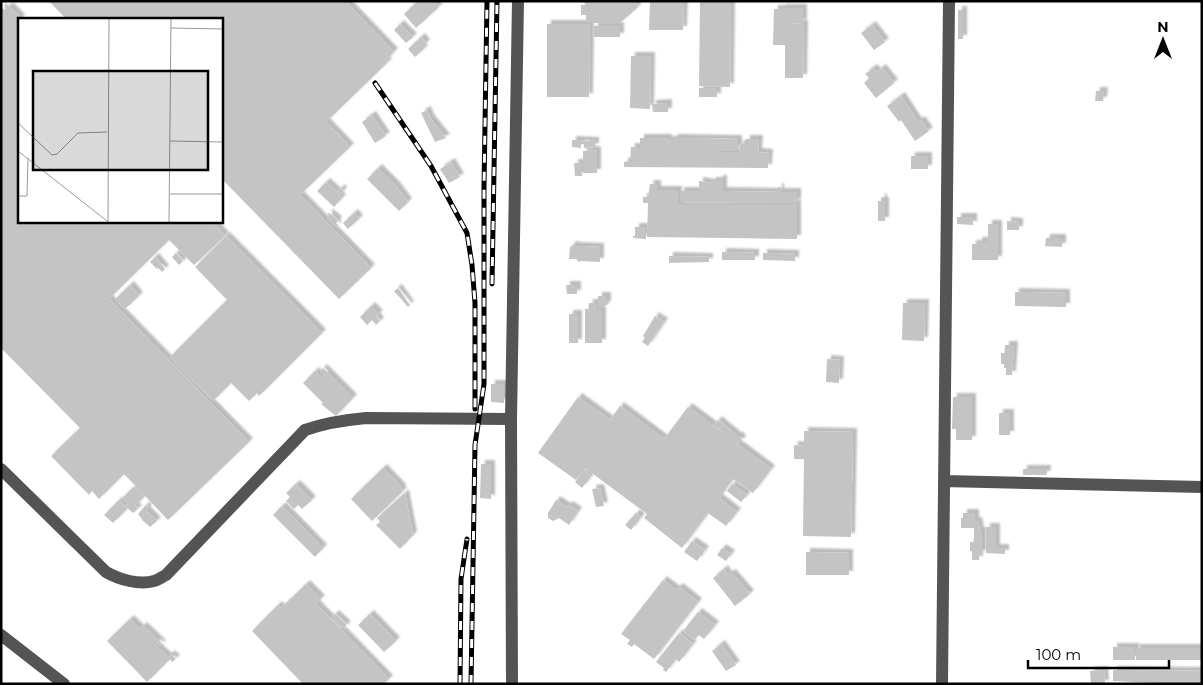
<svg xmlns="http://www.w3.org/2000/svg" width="1203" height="685" viewBox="0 0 1203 685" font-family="Montserrat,sans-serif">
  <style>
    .building { fill: #c4c4c4; filter: url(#shadow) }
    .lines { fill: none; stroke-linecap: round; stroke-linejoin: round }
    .minor { stroke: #545454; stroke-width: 12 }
    .rail-casing { stroke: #000; stroke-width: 5 }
    .rail { stroke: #fff; stroke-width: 3; stroke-dasharray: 9; stroke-linecap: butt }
    .inset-road { fill: none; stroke: #999; stroke-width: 1 }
    .view { fill: #000; fill-opacity: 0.15; stroke: #000; stroke-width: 2.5 }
    .inset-edge { fill: none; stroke: #000; stroke-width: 2.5 }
  </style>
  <defs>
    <filter id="shadow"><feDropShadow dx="4" dy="-4" stdDeviation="1" flood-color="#0004"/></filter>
  </defs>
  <rect width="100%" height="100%" fill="#fff"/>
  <!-- building -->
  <path class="building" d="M 49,1 L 345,1 L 394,52 L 386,60 L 388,62 L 326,122 L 350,147 L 300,195 L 371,268 L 339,299 L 221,178 L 221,19 L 66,19 Z
    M 418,1 L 433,1 L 439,7 L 416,28 L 404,14 Z
    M 586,1 L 637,1 L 637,8 L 620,23 L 586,23 L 586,15 L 581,15 L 581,5 L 586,5 Z
    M 650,1 L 684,1 L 683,30 L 649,30 Z
    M 700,1 L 731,1 L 730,87 L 699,86 Z
    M 9,6 L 22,19 L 19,19 L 19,221 L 211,221 L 225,236 L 194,265 L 169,240 L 109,299 L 249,442 L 168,520 L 124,474 L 99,499 L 92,491 L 89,495 L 51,456 L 80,428 L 1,348 L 1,7 L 5,10 Z
    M 782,8 L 803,8 L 803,23 L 785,24 L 804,24 L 803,78 L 785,78 L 785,45 L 773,45 L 774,9 L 782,9 Z
    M 958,10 L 963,10 L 963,39 L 958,39 Z
    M 400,24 L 413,37 L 406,43 L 394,30 Z
    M 547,24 L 590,24 L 589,97 L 547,97 Z
    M 872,25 L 885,42 L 874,50 L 861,33 Z
    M 594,26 L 620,26 L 620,37 L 594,37 Z
    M 421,37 L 426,43 L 422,47 L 424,49 L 415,57 L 408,49 Z
    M 631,56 L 651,56 L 650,109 L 630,108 Z
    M 873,68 L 877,72 L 882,68 L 894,83 L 876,98 L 864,83 L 869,78 L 865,74 Z
    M 699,88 L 717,88 L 717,97 L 699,97 Z
    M 1096,91 L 1104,91 L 1103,101 L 1095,101 Z
    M 901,96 L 918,122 L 921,120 L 929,131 L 915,141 L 901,120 L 899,122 L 887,106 Z
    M 668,103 L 668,112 L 653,112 L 652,104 Z
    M 427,110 L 430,118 L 446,138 L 435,142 L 421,113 Z
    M 372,115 L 386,136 L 375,143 L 362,122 Z
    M 640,138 L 668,138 L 668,143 L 669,140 L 674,140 L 674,138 L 738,139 L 738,151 L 719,151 L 719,152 L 739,152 L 740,144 L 746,144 L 746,139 L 759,139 L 758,152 L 769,153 L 768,168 L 624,167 L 624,162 L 630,161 L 631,147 L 638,147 L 638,151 L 640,151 Z
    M 572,140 L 595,141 L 595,147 L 584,148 L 584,144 L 581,144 L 581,148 L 572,147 Z
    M 588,149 L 597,151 L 597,173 L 583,173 L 583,151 L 588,151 Z
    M 911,156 L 928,156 L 928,169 L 911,169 Z
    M 451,162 L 460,177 L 449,183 L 440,169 Z
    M 574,163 L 582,163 L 582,176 L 575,176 Z
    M 378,168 L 396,186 L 408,202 L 399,211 L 367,179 Z
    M 719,179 L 723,179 L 723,191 L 778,192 L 778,187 L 780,187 L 780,192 L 797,192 L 797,203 L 680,202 L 680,191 L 699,191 L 699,181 L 712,183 L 712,181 L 719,181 Z
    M 326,182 L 337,192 L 341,188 L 343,191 L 339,195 L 342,198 L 334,207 L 317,191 Z
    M 650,184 L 657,184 L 657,190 L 678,190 L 678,204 L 797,204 L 797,239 L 647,237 L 648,203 L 643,203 L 643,197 L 648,197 Z
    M 881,197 L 883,198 L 883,201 L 885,201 L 885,221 L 878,221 L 878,201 L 881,201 Z
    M 329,213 L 338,220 L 336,223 L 338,225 L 336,227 L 327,218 L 329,216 L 327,214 Z
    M 354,213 L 359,219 L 348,229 L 343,223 Z
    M 957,217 L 973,217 L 973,225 L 957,224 Z
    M 1007,221 L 1019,222 L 1019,230 L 1007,230 Z
    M 988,224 L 998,224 L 998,260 L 972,260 L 972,244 L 978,244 L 978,241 L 988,241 Z
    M 635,227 L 646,227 L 646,239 L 633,238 L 633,236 L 635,236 Z
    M 226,236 L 322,333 L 259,396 L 257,393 L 249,401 L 231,383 L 213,401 L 170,357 L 227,300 L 195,267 Z
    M 1046,238 L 1062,238 L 1062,247 L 1045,246 Z
    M 572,245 L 575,245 L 575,246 L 600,247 L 600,262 L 581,261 L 579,262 L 576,259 L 569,259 L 570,246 L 572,247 Z
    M 722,252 L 755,253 L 755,260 L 722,260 Z
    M 176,253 L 183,261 L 179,265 L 172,257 Z
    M 763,253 L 795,254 L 795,261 L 763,260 Z
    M 669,256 L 709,257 L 709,262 L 669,263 Z
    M 155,257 L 165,269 L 162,272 L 158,268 L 157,269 L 150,262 Z
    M 130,285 L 139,296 L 125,309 L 115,299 Z
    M 566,285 L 577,285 L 577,294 L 567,294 Z
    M 398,288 L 410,305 L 408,307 L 394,291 Z
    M 1015,292 L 1066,293 L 1066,307 L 1015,306 Z
    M 598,296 L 607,296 L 607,305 L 605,305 L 605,308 L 598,308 Z
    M 589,303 L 597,303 L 597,310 L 602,310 L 602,343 L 585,343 L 585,309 L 589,309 Z
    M 903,303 L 925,303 L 924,341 L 902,340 Z
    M 371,306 L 379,314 L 376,316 L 380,321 L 376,325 L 372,320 L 367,325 L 360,317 Z
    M 569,314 L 578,314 L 578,343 L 569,343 Z
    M 655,316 L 664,322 L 648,346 L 642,342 L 645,338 L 643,336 Z
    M 1005,345 L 1014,345 L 1012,375 L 1006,375 L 1006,368 L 1004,368 L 1004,364 L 1001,364 L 1001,353 L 1005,353 Z
    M 827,359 L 840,360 L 839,383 L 826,382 Z
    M 323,368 L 353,398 L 336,416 L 321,404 L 323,403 L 303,383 L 315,371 L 322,378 L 324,375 L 320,371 Z
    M 491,384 L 504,384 L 504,403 L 491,402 Z
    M 578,397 L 610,420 L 620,406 L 664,439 L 688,407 L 730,438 L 714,425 L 718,420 L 737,436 L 740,436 L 742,441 L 736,443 L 771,469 L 753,493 L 733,479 L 719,498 L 737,512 L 726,526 L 708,513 L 682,548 L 644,518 L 647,514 L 585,468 L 576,480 L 538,453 Z
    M 953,397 L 972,397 L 972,440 L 956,440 L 956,429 L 952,429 Z
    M 999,413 L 1010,413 L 1010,435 L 999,435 Z
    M 804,431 L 853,432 L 851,537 L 803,536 L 804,459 L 794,459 L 794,445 L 804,446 Z
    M 481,464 L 491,464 L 491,499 L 480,498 Z
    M 383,468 L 402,488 L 401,489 L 403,491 L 372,521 L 351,499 Z
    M 1023,469 L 1047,469 L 1047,473 L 1046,475 L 1023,475 Z
    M 584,470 L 591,476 L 582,488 L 575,482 Z
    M 296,484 L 312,500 L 302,509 L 298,505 L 294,509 L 286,501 L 290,497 L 286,493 Z
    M 732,484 L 747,495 L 741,502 L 727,491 Z
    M 134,487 L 144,497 L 135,506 L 138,509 L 133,513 L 125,506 L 128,504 L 122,498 Z
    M 600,488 L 604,506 L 596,507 L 592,489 Z
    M 405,493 L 413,535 L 400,549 L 376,525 L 380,522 L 377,518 Z
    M 119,500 L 127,509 L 113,523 L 104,515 Z
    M 556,500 L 567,507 L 569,505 L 578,511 L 569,525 L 559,518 L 553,521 L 548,518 L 548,513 Z
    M 146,505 L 148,508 L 146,510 L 157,521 L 150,527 L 142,520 L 142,519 L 138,514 Z
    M 282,506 L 323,548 L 315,557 L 273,515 Z
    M 636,513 L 641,517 L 631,530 L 625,525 Z
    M 963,513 L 975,513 L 975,521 L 978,521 L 980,531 L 982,531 L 982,554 L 979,554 L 979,560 L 972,560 L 972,551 L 970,551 L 970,542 L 974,542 L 974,528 L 961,528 L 961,518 L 963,518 Z
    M 986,527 L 996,527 L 996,548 L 1005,548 L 1005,554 L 986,553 Z
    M 692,541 L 705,550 L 697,561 L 684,552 Z
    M 722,548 L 731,554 L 726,561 L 717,555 Z
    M 806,552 L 849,553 L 849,575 L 806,575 Z
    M 724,569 L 728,575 L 732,573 L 750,594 L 735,606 L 713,578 Z
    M 663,580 L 676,590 L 679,587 L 698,602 L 654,659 L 634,644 L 632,647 L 627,644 L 630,640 L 621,634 Z
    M 306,584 L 321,599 L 316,604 L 389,679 L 384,684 L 303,684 L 252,631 L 278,605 L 281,608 Z
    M 698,612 L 715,625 L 704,639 L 699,635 L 694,640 L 683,631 Z
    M 335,614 L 346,624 L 345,629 L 343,627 L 342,628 L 331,618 Z
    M 370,614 L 396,641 L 384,652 L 358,625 Z
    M 130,619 L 140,629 L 143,626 L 162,644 L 160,646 L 157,643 L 155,645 L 168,657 L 171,654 L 176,659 L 172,662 L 170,659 L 147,682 L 107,641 Z
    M 679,633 L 693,644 L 679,662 L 676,659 L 666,672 L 663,670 L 664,668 L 656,662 Z
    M 721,644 L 736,665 L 726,671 L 712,651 Z
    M 1113,647 L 1135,647 L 1135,660 L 1113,660 Z
    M 1136,648 L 1202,648 L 1202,660 L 1136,660 Z
    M 1104,670 L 1105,684 L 1091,684 L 1090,671 Z
    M 1113,670 L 1202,671 L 1202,683 L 1175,684 L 1113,681 Z"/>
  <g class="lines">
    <!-- minor -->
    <path class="minor" d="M 1,469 L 106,572 C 120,580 139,585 154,581 C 158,580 162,577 166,575 L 305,430 C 325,423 344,420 366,418 L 511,419
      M 944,481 L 1202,487
      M 1,635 L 64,684
      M 512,684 L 511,419 L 518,1
      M 942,684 L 949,1"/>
    <defs>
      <path id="rail" d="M 375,83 L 431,166 L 467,233 L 472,265 L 475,303 L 475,409
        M 492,284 L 497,1
        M 460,684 L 461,579 L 467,539
        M 471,684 L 475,445 L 484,384 L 484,187 L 487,1"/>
    </defs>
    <!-- rail casing -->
    <use href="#rail" class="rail-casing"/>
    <!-- rail -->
    <use href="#rail" class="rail"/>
  </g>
  <!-- overview -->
  <g transform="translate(18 18)">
    <rect width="205" height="205" fill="#fff"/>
    <path class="inset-road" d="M 153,10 L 205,11M 0,105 L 34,137 L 39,136 L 60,115 L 89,114M 152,123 L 205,124M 0,133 L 89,203M 152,176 L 205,176M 0,178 L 9,178 L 10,140M 90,205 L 91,0M 151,205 L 153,0"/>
    <path class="view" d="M 15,53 L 190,53 L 190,152 L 15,152 Z"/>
    <rect width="205" height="205" class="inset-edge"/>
  </g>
  <!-- border -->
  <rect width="1203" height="685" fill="none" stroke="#000000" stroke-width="5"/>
  <!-- north arrow -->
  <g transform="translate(1163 40)" stroke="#ffffff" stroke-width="4" paint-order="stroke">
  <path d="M0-4L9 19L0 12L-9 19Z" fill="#000000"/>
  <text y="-8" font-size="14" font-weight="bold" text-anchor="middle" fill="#000000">N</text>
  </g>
  <!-- scale -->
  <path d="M1028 660v8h141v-8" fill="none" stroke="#000000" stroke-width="2.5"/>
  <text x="1036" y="660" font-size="15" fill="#000000" stroke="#ffffff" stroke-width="4" paint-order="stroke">100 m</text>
</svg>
